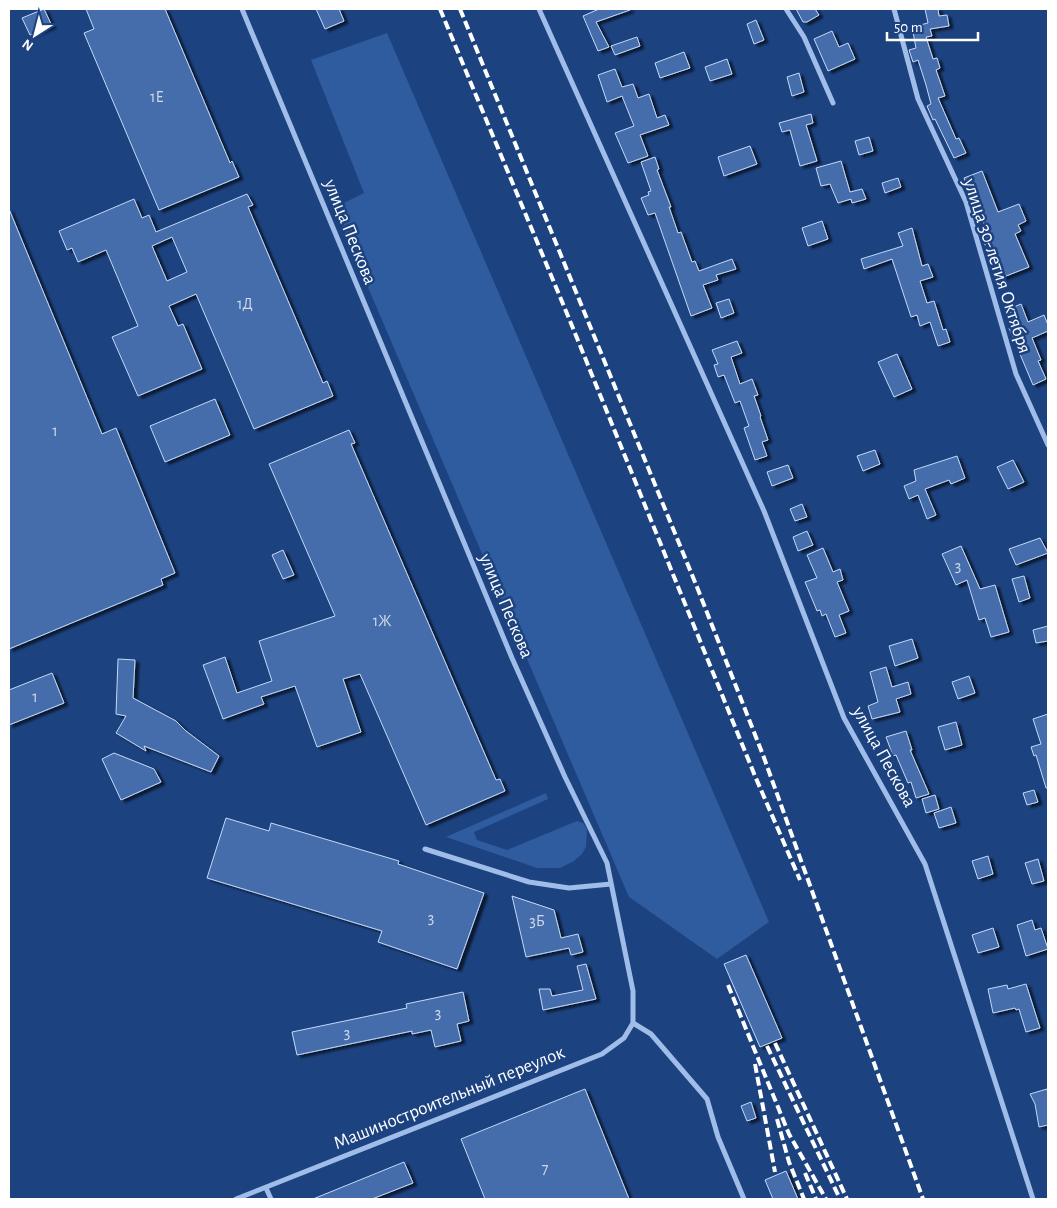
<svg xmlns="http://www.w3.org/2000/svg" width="1057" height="1208" viewBox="0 0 1057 1208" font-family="'Alegreya Sans',sans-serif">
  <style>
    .green { fill: #2f5b9f }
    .building { fill: #446cab; stroke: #c4d9f7; fill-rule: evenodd; filter: url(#shadow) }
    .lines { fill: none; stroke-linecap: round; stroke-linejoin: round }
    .street { stroke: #a0bde9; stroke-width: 5 }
    .rail { stroke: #fff; stroke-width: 4; stroke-dasharray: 9 4; stroke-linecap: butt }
    .labels { text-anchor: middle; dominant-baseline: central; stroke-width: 5; stroke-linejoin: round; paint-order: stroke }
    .number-label { font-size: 16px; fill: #d0daea }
    .street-label { font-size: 19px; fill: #fff; stroke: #1c4280 }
  </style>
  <defs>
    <filter id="shadow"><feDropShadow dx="4" dy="2.5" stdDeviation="1" flood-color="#0009"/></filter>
  </defs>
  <rect width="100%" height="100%" fill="#1c4280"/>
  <!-- green -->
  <path class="green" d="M 387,33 L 769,922 L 717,959 L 629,897 L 334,208 L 364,193 L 311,60 Z
    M 546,793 L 548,799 L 474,832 L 477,840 L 507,850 L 577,821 L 583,823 L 587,829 L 586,847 L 582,854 L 574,861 L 560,868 L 537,868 L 446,837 Z"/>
  <!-- building -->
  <path class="building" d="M 44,9 L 52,26 L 30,35 L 22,18 Z
    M 86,9 L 165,9 L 230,163 L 232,161 L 239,177 L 159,210 L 84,33 L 94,29 Z
    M 316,9 L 339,9 L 344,21 L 325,29 Z
    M 599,9 L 630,9 L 630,10 L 596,22 L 609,47 L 598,51 L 583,16 Z
    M 796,9 L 815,9 L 819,15 L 807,22 L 803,22 Z
    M 925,9 L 938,9 L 939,16 L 947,15 L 949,26 L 930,29 L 932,36 L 926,37 L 933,59 L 937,58 L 940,68 L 936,70 L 945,96 L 938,98 L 956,139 L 959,138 L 966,153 L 954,158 L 935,119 L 933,120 L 927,106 L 931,104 L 926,85 L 918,60 L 913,62 L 909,50 L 916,48 L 912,27 L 928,23 Z
    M 756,20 L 764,40 L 754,44 L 747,24 Z
    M 832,31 L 839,47 L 848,43 L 855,59 L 828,71 L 814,39 Z
    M 637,37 L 640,46 L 615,55 L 611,46 Z
    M 684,52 L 690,68 L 660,78 L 655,63 Z
    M 727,59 L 732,74 L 710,81 L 705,67 Z
    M 615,69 L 622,87 L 633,84 L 638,98 L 649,94 L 657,118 L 665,115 L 669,125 L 640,135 L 648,156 L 628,163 L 615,133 L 634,126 L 622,96 L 607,102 L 598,75 Z
    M 799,73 L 804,92 L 792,96 L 787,77 Z
    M 811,114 L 813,123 L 806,125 L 817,161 L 800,166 L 790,130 L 782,132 L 779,123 Z
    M 869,137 L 873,151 L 859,155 L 855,141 Z
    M 750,146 L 757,164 L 724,176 L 718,157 Z
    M 655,157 L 659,169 L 657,170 L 671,207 L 669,207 L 678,233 L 681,232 L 692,262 L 695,261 L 699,271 L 732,259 L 736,269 L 716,275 L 718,280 L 703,285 L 712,308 L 691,316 L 655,213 L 648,215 L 641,198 L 649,195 L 648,192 L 651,191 L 641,162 Z
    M 841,161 L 850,192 L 862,189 L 866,199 L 852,203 L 851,199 L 838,203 L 830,184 L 821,186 L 816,168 Z
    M 982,171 L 998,212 L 1019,204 L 1026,221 L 1018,225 L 1021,231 L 1015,234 L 1029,267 L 1001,278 L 996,265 L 999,264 L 990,243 L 985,245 L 981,235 L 988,232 L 981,217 L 985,215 L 973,186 L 968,188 L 964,178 Z
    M 898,178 L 901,187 L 885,193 L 882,183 Z
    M 247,194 L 253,205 L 248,207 L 323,383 L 327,381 L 333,396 L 254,429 L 196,294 L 169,306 L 178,326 L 183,324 L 202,369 L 138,396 L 112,337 L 138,326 L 106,250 L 78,262 L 72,248 L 67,250 L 59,231 L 134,199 L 142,218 L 149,215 L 156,232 ZM 172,237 L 187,272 L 167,281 L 152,246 Z
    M 9,209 L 102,434 L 116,428 L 175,573 L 161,579 L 163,585 L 9,649 Z
    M 822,221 L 828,239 L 808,246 L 802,228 Z
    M 912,228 L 922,266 L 928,264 L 933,277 L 920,281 L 927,303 L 934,301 L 943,330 L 946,329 L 950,342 L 938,346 L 930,322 L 920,326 L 917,315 L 911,317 L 892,259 L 864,269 L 861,259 L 903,246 L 898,233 Z
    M 729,299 L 734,313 L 721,318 L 716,303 Z
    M 1021,304 L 1028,322 L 1044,315 L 1048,325 L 1048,331 L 1032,338 L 1041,360 L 1038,361 L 1046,379 L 1033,385 L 1009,328 L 1016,325 L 1009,309 Z
    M 737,341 L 742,353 L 731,357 L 740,384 L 752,379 L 758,395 L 754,396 L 761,416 L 760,417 L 768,440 L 762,442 L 767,456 L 755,460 L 744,428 L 749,426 L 740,401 L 735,403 L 724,375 L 718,377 L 714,365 L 718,364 L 712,350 Z
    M 897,354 L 912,389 L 894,397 L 878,362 Z
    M 215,399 L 230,435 L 165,462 L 150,426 Z
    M 349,430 L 355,443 L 351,444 L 496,780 L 500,779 L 505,791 L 426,825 L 360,674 L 343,679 L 361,732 L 317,747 L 295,686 L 261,697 L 264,704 L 223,719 L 203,665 L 225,657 L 237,693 L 272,681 L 259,641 L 335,616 L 269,464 Z
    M 875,450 L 880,464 L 863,471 L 857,456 Z
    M 957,456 L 965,478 L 951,484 L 949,480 L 925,489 L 936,515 L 927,519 L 918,495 L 909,499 L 904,486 L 916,481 L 914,470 Z
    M 1013,460 L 1024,482 L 1008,489 L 997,467 Z
    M 788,465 L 793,478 L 772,486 L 767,472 Z
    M 802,504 L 807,517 L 795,521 L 790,509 Z
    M 807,531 L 813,545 L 798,551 L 793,537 Z
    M 1040,538 L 1048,553 L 1016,565 L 1009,549 Z
    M 961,546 L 980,589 L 995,585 L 1009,632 L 991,637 L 985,618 L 979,620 L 967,580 L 956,585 L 942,554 Z
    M 823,548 L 833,572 L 840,569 L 843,580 L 837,582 L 849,611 L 839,615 L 846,633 L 835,637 L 826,614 L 822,616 L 820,610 L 817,611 L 805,582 L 817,578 L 807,555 Z
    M 283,550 L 294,575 L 283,579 L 272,555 Z
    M 1024,576 L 1030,598 L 1019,602 L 1012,579 Z
    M 1048,626 L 1048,641 L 1036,643 L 1033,630 Z
    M 912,639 L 918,658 L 895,666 L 889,646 Z
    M 118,659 L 135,660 L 133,698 L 176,721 L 186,731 L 219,756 L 211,772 L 144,746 L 146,751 L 116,733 L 126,716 L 116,714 Z
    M 886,667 L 892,687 L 908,682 L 911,694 L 896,699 L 900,712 L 872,719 L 868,706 L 878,702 L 870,672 Z
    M 52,673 L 64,703 L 9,725 L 9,690 Z
    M 969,676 L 975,693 L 958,699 L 952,682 Z
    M 1048,714 L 1048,788 L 1046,788 L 1036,755 L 1034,756 L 1031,747 L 1041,744 L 1033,719 Z
    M 956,722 L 962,745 L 945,750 L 938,727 Z
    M 906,731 L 912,750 L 910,750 L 929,794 L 916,798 L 911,782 L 908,783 L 896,755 L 893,756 L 886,737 Z
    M 114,753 L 154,769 L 161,782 L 121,800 L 102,759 Z
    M 1034,790 L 1038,802 L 1027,805 L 1023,793 Z
    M 935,795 L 939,809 L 926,813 L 922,799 Z
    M 951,807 L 956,823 L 939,828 L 934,813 Z
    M 226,818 L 269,831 L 271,823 L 399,861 L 398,864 L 484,893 L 457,969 L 378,942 L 382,931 L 207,878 Z
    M 988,856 L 993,874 L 978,879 L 972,861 Z
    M 1038,859 L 1044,881 L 1032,884 L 1025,863 Z
    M 512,896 L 554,910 L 561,938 L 578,934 L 583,952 L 571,955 L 569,948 L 526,957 Z
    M 1032,920 L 1035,930 L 1041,928 L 1048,949 L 1026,956 L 1017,925 Z
    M 993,928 L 999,947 L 978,953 L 972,935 Z
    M 746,955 L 782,1038 L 760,1047 L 724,964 Z
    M 586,964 L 596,999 L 543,1010 L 539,989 L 550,989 L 552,996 L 583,990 L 577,966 Z
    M 1026,984 L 1040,1028 L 1026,1032 L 1019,1009 L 1016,1010 L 1015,1008 L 993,1013 L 988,989 L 1007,985 L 1008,989 Z
    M 463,992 L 469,1021 L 457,1024 L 461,1041 L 435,1047 L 431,1030 L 412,1034 L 412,1031 L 297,1055 L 292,1032 L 407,1008 L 406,1004 Z
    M 585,1089 L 629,1199 L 485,1199 L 461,1139 Z
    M 1047,1089 L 1048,1094 L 1048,1125 L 1039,1127 L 1035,1104 L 1030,1094 Z
    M 751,1102 L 756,1118 L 747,1121 L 741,1106 Z
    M 404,1162 L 413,1183 L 372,1199 L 313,1199 Z
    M 786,1171 L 798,1199 L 773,1199 L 765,1180 Z"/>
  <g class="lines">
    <!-- street -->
    <path class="street" d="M 242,9 L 512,658 L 565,777 L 607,863 L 633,991 L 633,1023 L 651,1034 L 707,1099 L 718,1137 L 744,1199
      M 539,9 L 764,511 L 844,718 L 925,864 L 1033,1199
      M 786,9 L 804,37 L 833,103
      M 894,9 L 918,99 L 966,202 L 1016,374 L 1048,445
      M 425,849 L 529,882 L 569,888 L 611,884
      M 266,1188 L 271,1199
      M 236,1199 L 602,1054 L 624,1038 L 633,1023"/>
    <!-- rail -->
    <path class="rail" d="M 440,9 L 568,316 L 755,776 L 800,880
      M 460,9 L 697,587 L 763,755 L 923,1199
      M 728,985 L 789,1134 L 826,1199
      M 775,1043 L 847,1199
      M 767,1046 L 840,1199
      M 755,1064 L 775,1172
      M 777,1119 L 789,1162 L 804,1199
      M 805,1173 L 816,1199"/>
  </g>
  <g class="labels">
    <!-- number labels -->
    <g class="number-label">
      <text x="157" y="97">1Е</text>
      <text x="245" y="304">1Д</text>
      <text x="55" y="431">1</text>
      <text x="958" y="566">3</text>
      <text x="382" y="621">1Ж</text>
      <text x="35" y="697">1</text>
      <text x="431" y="918">3</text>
      <text x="537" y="921">3Б</text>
      <text x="438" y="1013">3</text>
      <text x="347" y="1033">3</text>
      <text x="545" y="1169">7</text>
    </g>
    <!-- street labels -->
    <g class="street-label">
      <text transform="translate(350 232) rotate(68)">улица Пескова</text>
      <text transform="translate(997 266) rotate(72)">улица 30-летия Октября</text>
      <text transform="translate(506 606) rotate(67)">улица Пескова</text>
      <text transform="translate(884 757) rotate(61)">улица Пескова</text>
      <text transform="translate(449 1098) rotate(-22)">Машиностроительный переулок</text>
    </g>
  </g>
  <!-- border -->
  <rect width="1057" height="1208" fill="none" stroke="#ffffff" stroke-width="20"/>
  <!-- north arrow -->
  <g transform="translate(35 35) rotate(216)" stroke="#1c4280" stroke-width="4" paint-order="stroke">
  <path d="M0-4L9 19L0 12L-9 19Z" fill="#ffffff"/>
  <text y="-8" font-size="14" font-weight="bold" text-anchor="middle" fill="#ffffff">N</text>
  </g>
  <!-- scale -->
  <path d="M887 32v8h91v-8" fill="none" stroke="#ffffff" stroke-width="2.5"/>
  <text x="894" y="32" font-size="15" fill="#ffffff" stroke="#1c4280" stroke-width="4" paint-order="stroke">50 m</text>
</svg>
